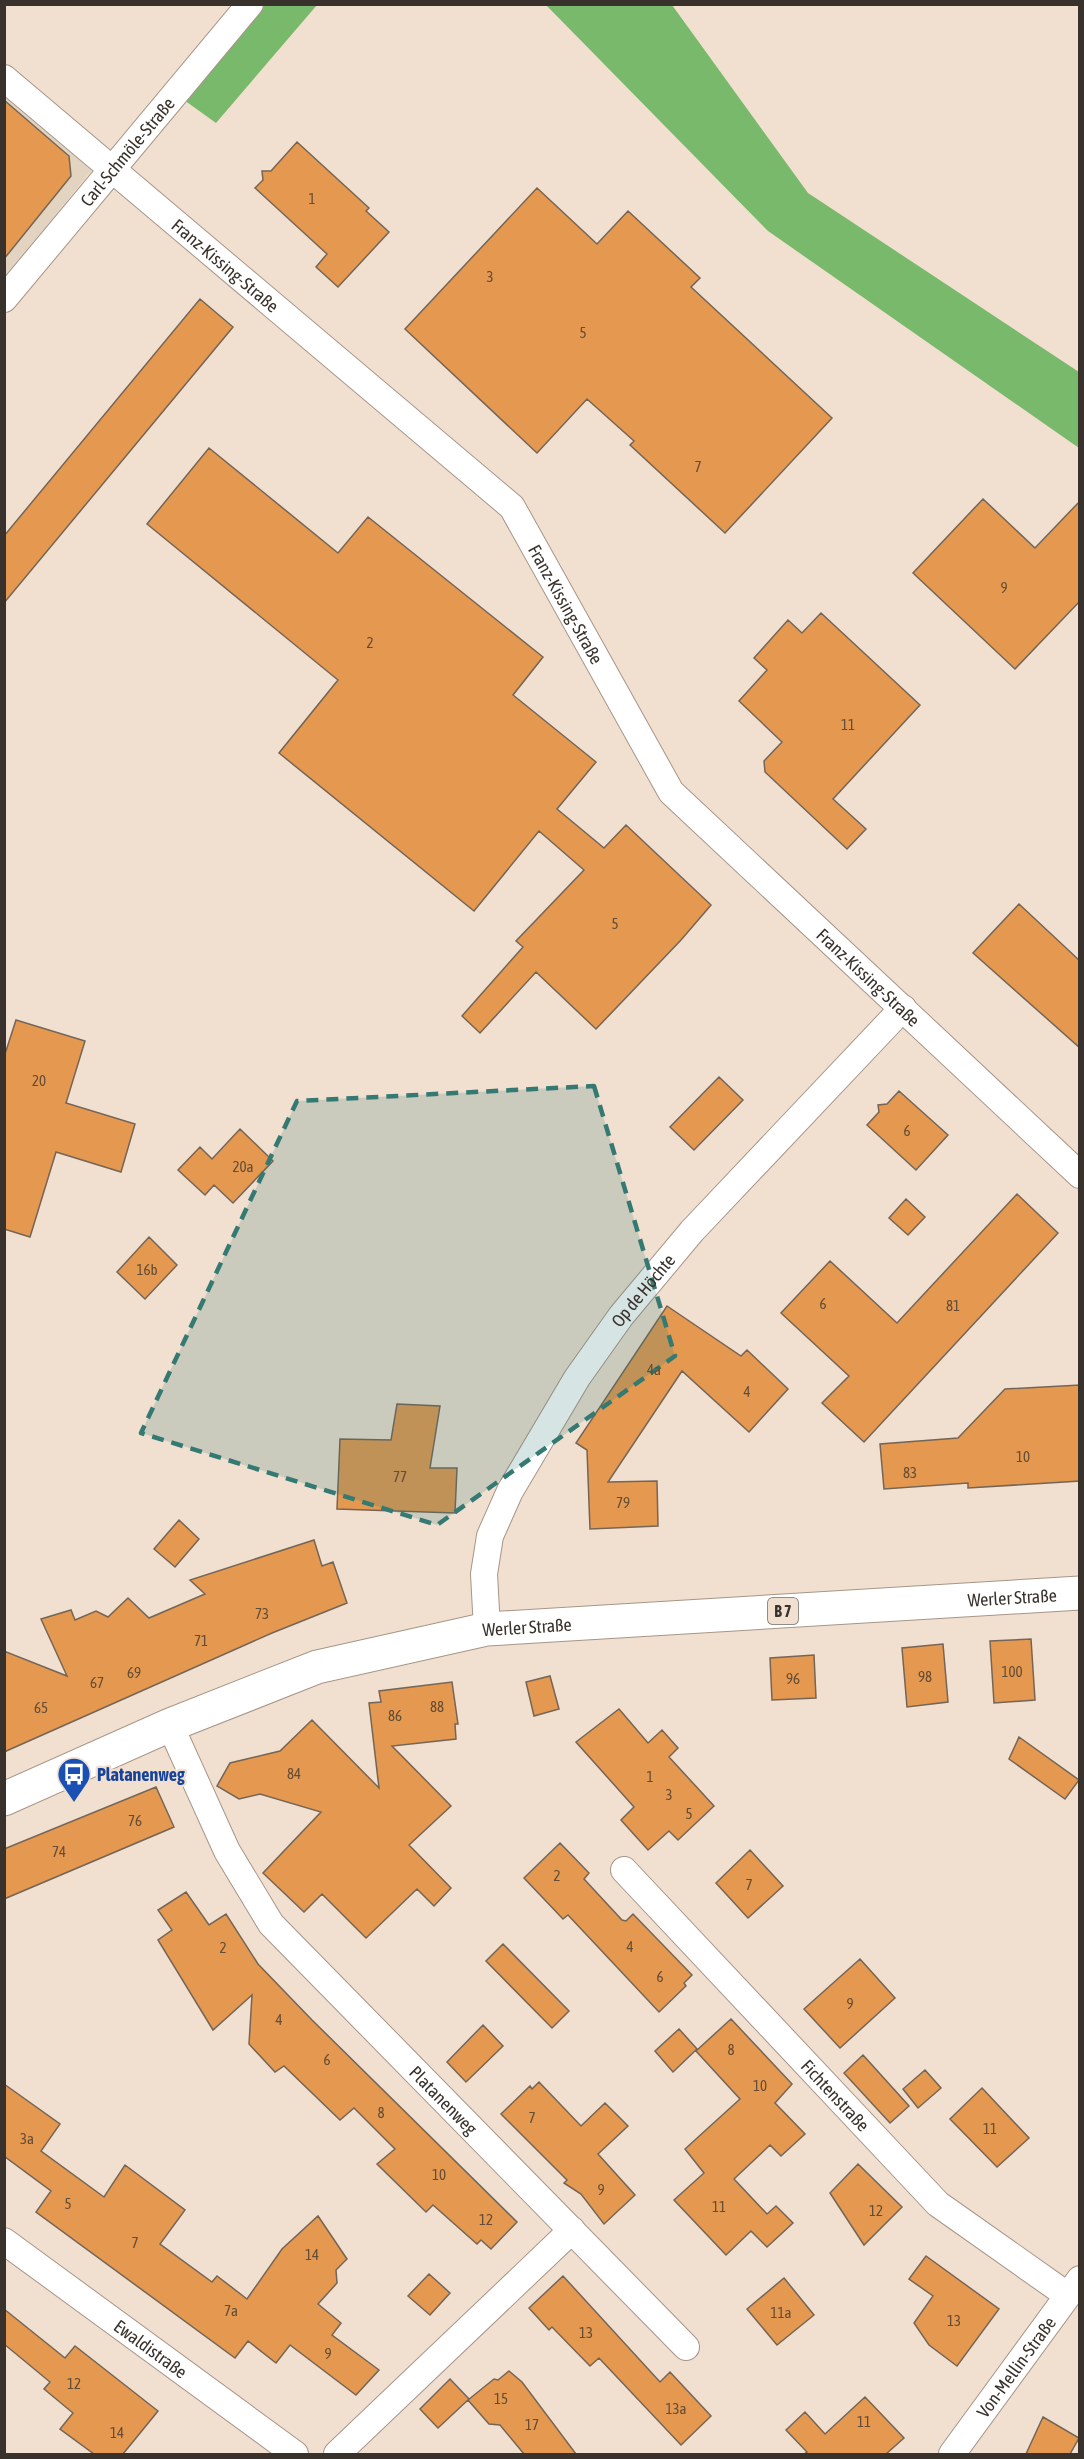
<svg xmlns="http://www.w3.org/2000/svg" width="1084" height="2459" viewBox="0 0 1084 2459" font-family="'Asap Condensed',sans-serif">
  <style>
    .commercial { fill: #e2d4c1 }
    .forest { fill: #79b96b }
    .building { fill: #e59950; stroke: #746557; stroke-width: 1.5 }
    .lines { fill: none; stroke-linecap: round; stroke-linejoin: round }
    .minor-casing { stroke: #a79688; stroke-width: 28 }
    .primary-casing { stroke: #a79688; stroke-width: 35 }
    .minor { stroke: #fff; stroke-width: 26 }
    .primary { stroke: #fff; stroke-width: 33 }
    .marked { fill: #347a72; fill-opacity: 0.2; stroke: #347a72; stroke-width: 4.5; stroke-dasharray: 12 8; stroke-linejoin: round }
    .labels { text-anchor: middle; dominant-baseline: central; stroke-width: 4.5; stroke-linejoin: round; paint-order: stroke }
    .number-label { font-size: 15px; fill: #644c35 }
    .shield { fill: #f1dfd0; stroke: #70665d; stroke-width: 1.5 }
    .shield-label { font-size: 16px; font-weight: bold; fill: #39322c }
    .street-label { font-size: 18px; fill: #39322c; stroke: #f1dfd0 }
    .transit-label { font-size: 18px; font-weight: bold; fill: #164399; stroke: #f1dfd0; text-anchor: start }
  </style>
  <rect width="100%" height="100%" fill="#f1dfd0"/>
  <!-- commercial -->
  <path class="commercial" d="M 5,91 L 94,167 L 5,278 Z"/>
  <!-- forest -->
  <path class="forest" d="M 265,5 L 317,5 L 216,123 L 184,100 Z
    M 546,5 L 672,5 L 808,193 L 1079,372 L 1079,448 L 768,231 Z"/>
  <!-- building -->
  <path class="building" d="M 4,100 L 69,156 L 71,176 L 4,259 Z
    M 297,142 L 369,208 L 366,211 L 389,232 L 338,287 L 316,267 L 327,254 L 255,188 L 263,180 L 262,171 L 271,171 Z
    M 537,188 L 597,244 L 628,211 L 700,278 L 691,287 L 832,418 L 725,533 L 630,445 L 634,441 L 587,399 L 537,453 L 405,329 Z
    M 200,299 L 233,327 L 4,603 L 4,536 Z
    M 209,448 L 338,553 L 368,517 L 543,657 L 513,695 L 596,762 L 557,809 L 604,848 L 626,825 L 711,905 L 681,940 L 596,1029 L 536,972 L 480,1033 L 462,1016 L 523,947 L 516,941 L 584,870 L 539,831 L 474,911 L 279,753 L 338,680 L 147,524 Z
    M 983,499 L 1035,548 L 1080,501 L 1080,601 L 1015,669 L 913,573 Z
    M 821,613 L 920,705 L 833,799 L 866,829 L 847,849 L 765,772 L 764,761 L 782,742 L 739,701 L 767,670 L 754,658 L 788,620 L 802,633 Z
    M 1019,904 L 1080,961 L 1080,1048 L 973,953 Z
    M 16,1020 L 85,1041 L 66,1103 L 135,1124 L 121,1172 L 56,1152 L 30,1237 L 4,1229 L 4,1057 Z
    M 719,1077 L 743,1100 L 694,1150 L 670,1127 Z
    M 899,1091 L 948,1135 L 916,1170 L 867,1125 L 879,1112 L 878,1105 L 887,1104 Z
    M 240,1129 L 273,1161 L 233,1203 L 214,1185 L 205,1195 L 178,1170 L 200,1147 L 212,1159 Z
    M 1017,1194 L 1058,1233 L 864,1442 L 822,1403 L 849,1376 L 781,1313 L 830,1261 L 897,1323 Z
    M 906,1199 L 925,1217 L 908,1235 L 889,1218 Z
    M 149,1237 L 177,1265 L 145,1299 L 117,1272 Z
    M 667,1306 L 741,1356 L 747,1350 L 788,1389 L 749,1432 L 682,1371 L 608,1482 L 657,1481 L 658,1526 L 590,1529 L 587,1450 L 576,1443 Z
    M 1080,1385 L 1080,1481 L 968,1488 L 968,1483 L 884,1489 L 880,1444 L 958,1438 L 1005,1389 Z
    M 397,1404 L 440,1406 L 430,1468 L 457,1468 L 455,1513 L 337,1509 L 340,1439 L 391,1440 Z
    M 179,1520 L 199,1539 L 175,1567 L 154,1549 Z
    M 314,1540 L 322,1566 L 333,1562 L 347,1603 L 272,1633 L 4,1752 L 4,1651 L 67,1676 L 41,1619 L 71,1610 L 75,1620 L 96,1611 L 108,1617 L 128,1598 L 149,1618 L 205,1594 L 190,1580 Z
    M 1031,1639 L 1035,1700 L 994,1703 L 990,1641 Z
    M 943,1644 L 948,1702 L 907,1707 L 902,1648 Z
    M 814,1655 L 816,1698 L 772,1700 L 770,1658 Z
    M 550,1676 L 559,1709 L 534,1716 L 526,1682 Z
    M 452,1682 L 458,1724 L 455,1724 L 456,1739 L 392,1746 L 451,1806 L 409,1845 L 451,1888 L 434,1906 L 417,1889 L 366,1938 L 322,1894 L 304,1912 L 263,1873 L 321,1812 L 260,1794 L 239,1799 L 217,1786 L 230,1763 L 280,1751 L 312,1720 L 379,1788 L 369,1703 L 381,1702 L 379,1691 Z
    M 619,1709 L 648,1743 L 662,1730 L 678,1748 L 669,1757 L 714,1806 L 678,1840 L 669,1831 L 648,1850 L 621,1820 L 634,1807 L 576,1742 Z
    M 1019,1737 L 1079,1780 L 1065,1799 L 1009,1759 Z
    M 156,1787 L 174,1827 L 4,1899 L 4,1849 Z
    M 560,1843 L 589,1873 L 584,1879 L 622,1920 L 626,1921 L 633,1914 L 692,1975 L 684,1983 L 686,1986 L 659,2012 L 568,1915 L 563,1919 L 524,1878 Z
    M 750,1850 L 783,1886 L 748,1918 L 716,1883 Z
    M 186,1892 L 209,1925 L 226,1914 L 258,1964 L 312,2020 L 517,2222 L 491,2249 L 481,2240 L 477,2244 L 433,2205 L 426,2212 L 377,2164 L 395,2149 L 354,2108 L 340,2120 L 284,2066 L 275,2072 L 249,2044 L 252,1995 L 213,2030 L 158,1940 L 172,1930 L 158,1910 Z
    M 503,1944 L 569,2011 L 552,2028 L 486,1961 Z
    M 860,1959 L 895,1998 L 840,2048 L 804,2009 Z
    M 731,2019 L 792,2084 L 775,2103 L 805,2134 L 781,2156 L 770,2145 L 734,2179 L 767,2214 L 776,2206 L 793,2223 L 767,2247 L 751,2231 L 726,2255 L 674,2200 L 704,2173 L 685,2149 L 740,2099 L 696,2051 Z
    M 483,2025 L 503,2046 L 466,2082 L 447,2062 Z
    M 679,2029 L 697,2049 L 673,2072 L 655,2051 Z
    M 863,2055 L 909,2106 L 890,2123 L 844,2073 Z
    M 925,2070 L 941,2088 L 918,2108 L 903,2089 Z
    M 539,2082 L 581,2126 L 605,2103 L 628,2126 L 598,2154 L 635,2195 L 604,2224 L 581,2194 L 564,2183 L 567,2180 L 501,2114 L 530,2086 L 532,2089 Z
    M 4,2084 L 60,2124 L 41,2151 L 104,2197 L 125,2165 L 185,2210 L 160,2244 L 212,2282 L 217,2276 L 247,2299 L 282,2249 L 318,2216 L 347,2259 L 336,2270 L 337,2283 L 318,2304 L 341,2323 L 332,2335 L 379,2370 L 356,2395 L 290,2345 L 276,2363 L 248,2341 L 235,2358 L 36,2212 L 51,2191 L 4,2156 Z
    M 982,2088 L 1029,2138 L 997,2167 L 950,2119 Z
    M 858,2164 L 902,2207 L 864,2245 L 830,2193 Z
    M 926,2256 L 999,2309 L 957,2366 L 929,2345 L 914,2323 L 933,2296 L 909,2279 Z
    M 429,2274 L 450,2293 L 430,2315 L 408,2296 Z
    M 563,2276 L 660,2382 L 670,2372 L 711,2416 L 681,2445 L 599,2358 L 590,2366 L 552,2327 L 549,2330 L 529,2308 Z
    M 784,2278 L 814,2315 L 777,2345 L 747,2309 Z
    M 4,2309 L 65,2358 L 75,2346 L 158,2411 L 123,2454 L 94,2454 L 60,2429 L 73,2413 L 44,2389 L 50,2382 L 4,2344 Z
    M 509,2371 L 522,2382 L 576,2454 L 524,2454 L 500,2425 L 489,2424 L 468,2400 L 494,2379 L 498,2380 Z
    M 450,2379 L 469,2399 L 438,2428 L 420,2409 Z
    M 865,2397 L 904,2438 L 886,2454 L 804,2454 L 807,2452 L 786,2430 L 805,2412 L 825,2434 Z
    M 1043,2417 L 1079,2438 L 1070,2454 L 1026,2454 Z"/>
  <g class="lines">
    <defs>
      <g id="minor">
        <path id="s1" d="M 4,78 L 512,507 L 671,792 L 1080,1175"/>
        <path id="s2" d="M 4,299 L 250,4"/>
        <path id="s3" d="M 487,1629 L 484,1574 L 490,1536 L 510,1491 L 577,1378 L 621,1316 L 692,1231 L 903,1008"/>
        <path id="s4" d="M 170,1725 L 227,1851 L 271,1924 L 686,2347"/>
        <path id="s5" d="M 624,1870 L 938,2204 L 1067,2295"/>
        <path id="s6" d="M 4,2241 L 295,2454"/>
        <path d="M 337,2454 L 572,2230"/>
        <path id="s7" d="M 952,2454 L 1080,2279"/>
      </g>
      <g id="primary">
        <path id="s8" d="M 4,1799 L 170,1725 L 317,1667 L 487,1629 L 1080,1593"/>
      </g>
    </defs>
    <!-- minor casing -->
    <use href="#minor" class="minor-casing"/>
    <!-- primary casing -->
    <use href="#primary" class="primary-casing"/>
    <!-- minor -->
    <use href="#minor" class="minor"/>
    <!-- primary -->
    <use href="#primary" class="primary"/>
  </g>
  <!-- marked area -->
  <path class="marked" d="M 594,1086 L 675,1356 L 437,1525 L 141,1433 L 297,1101 Z"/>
  <!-- icons -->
  <defs>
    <symbol id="bus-pin" viewBox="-11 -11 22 30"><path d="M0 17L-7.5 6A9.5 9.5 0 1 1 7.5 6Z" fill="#1a4fb4" stroke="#f1dfd0"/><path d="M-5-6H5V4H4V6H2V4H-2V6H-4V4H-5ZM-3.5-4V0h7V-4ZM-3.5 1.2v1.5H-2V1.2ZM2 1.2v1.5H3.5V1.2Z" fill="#fff"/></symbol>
  </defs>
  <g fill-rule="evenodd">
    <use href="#bus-pin" x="55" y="1755" width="38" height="52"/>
  </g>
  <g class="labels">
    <!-- number labels -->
    <g class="number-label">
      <text x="312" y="198">1</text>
      <text x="490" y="276">3</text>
      <text x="583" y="332">5</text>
      <text x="698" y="466">7</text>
      <text x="1004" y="587">9</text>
      <text x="370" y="642">2</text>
      <text x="848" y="724">11</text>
      <text x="615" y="923">5</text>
      <text x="39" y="1080">20</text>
      <text x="907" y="1130">6</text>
      <text x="243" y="1166">20a</text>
      <text x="147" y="1269">16b</text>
      <text x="823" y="1303">6</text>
      <text x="953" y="1305">81</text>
      <text x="654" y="1369">4a</text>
      <text x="747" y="1391">4</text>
      <text x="1023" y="1456">10</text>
      <text x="910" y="1472">83</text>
      <text x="400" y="1476">77</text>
      <text x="623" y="1502">79</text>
      <text x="262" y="1613">73</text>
      <text x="201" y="1640">71</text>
      <text x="1012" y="1671">100</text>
      <text x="134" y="1672">69</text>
      <text x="925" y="1676">98</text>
      <text x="793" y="1678">96</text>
      <text x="97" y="1682">67</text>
      <text x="437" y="1706">88</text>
      <text x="41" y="1707">65</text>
      <text x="395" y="1715">86</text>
      <text x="294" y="1773">84</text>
      <text x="650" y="1776">1</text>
      <text x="669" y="1794">3</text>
      <text x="689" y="1813">5</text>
      <text x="135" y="1820">76</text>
      <text x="59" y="1851">74</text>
      <text x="557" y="1875">2</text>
      <text x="749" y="1884">7</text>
      <text x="630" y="1946">4</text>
      <text x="223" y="1947">2</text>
      <text x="660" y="1976">6</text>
      <text x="850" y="2003">9</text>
      <text x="279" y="2019">4</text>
      <text x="731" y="2049">8</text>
      <text x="327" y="2059">6</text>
      <text x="760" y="2085">10</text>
      <text x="381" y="2112">8</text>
      <text x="532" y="2117">7</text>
      <text x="990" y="2128">11</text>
      <text x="27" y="2138">3a</text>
      <text x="439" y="2174">10</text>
      <text x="601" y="2189">9</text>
      <text x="68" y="2203">5</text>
      <text x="719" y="2206">11</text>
      <text x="876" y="2210">12</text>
      <text x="486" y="2219">12</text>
      <text x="135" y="2242">7</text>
      <text x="312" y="2254">14</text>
      <text x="231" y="2310">7a</text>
      <text x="781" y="2312">11a</text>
      <text x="954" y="2320">13</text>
      <text x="586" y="2332">13</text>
      <text x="328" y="2353">9</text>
      <text x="74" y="2383">12</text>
      <text x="501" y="2398">15</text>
      <text x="676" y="2408">13a</text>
      <text x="864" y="2421">11</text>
      <text x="532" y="2424">17</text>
      <text x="117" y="2432">14</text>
    </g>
    <!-- shield labels -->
    <rect class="shield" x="768" y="1598" width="30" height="26" rx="4.5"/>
    <g class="shield-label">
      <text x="783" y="1611">B 7</text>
    </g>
    <!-- street labels -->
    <g class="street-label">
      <text stroke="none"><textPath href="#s2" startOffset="192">Carl-Schmöle-Straße</textPath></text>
      <text stroke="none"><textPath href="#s1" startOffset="290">Franz-Kissing-Straße</textPath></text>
      <text stroke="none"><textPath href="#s1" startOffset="776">Franz-Kissing-Straße</textPath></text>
      <text stroke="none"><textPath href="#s1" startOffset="1262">Franz-Kissing-Straße</textPath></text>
      <text stroke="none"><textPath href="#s3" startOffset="384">Op de Höchte</textPath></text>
      <text stroke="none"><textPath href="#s8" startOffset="1040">Werler Straße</textPath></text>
      <text stroke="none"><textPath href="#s8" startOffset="554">Werler Straße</textPath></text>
      <text stroke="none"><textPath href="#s5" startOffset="309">Fichtenstraße</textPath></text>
      <text stroke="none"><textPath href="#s4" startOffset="470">Platanenweg</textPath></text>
      <text stroke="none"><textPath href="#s6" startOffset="182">Ewaldistraße</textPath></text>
      <text stroke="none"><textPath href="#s7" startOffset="108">Von-Mellin-Straße</textPath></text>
    </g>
    <!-- transit labels -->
    <g class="transit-label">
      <text x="97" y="1774">Platanenweg</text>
    </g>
  </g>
  <!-- border -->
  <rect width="1084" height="2459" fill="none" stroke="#39322c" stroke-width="12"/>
</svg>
